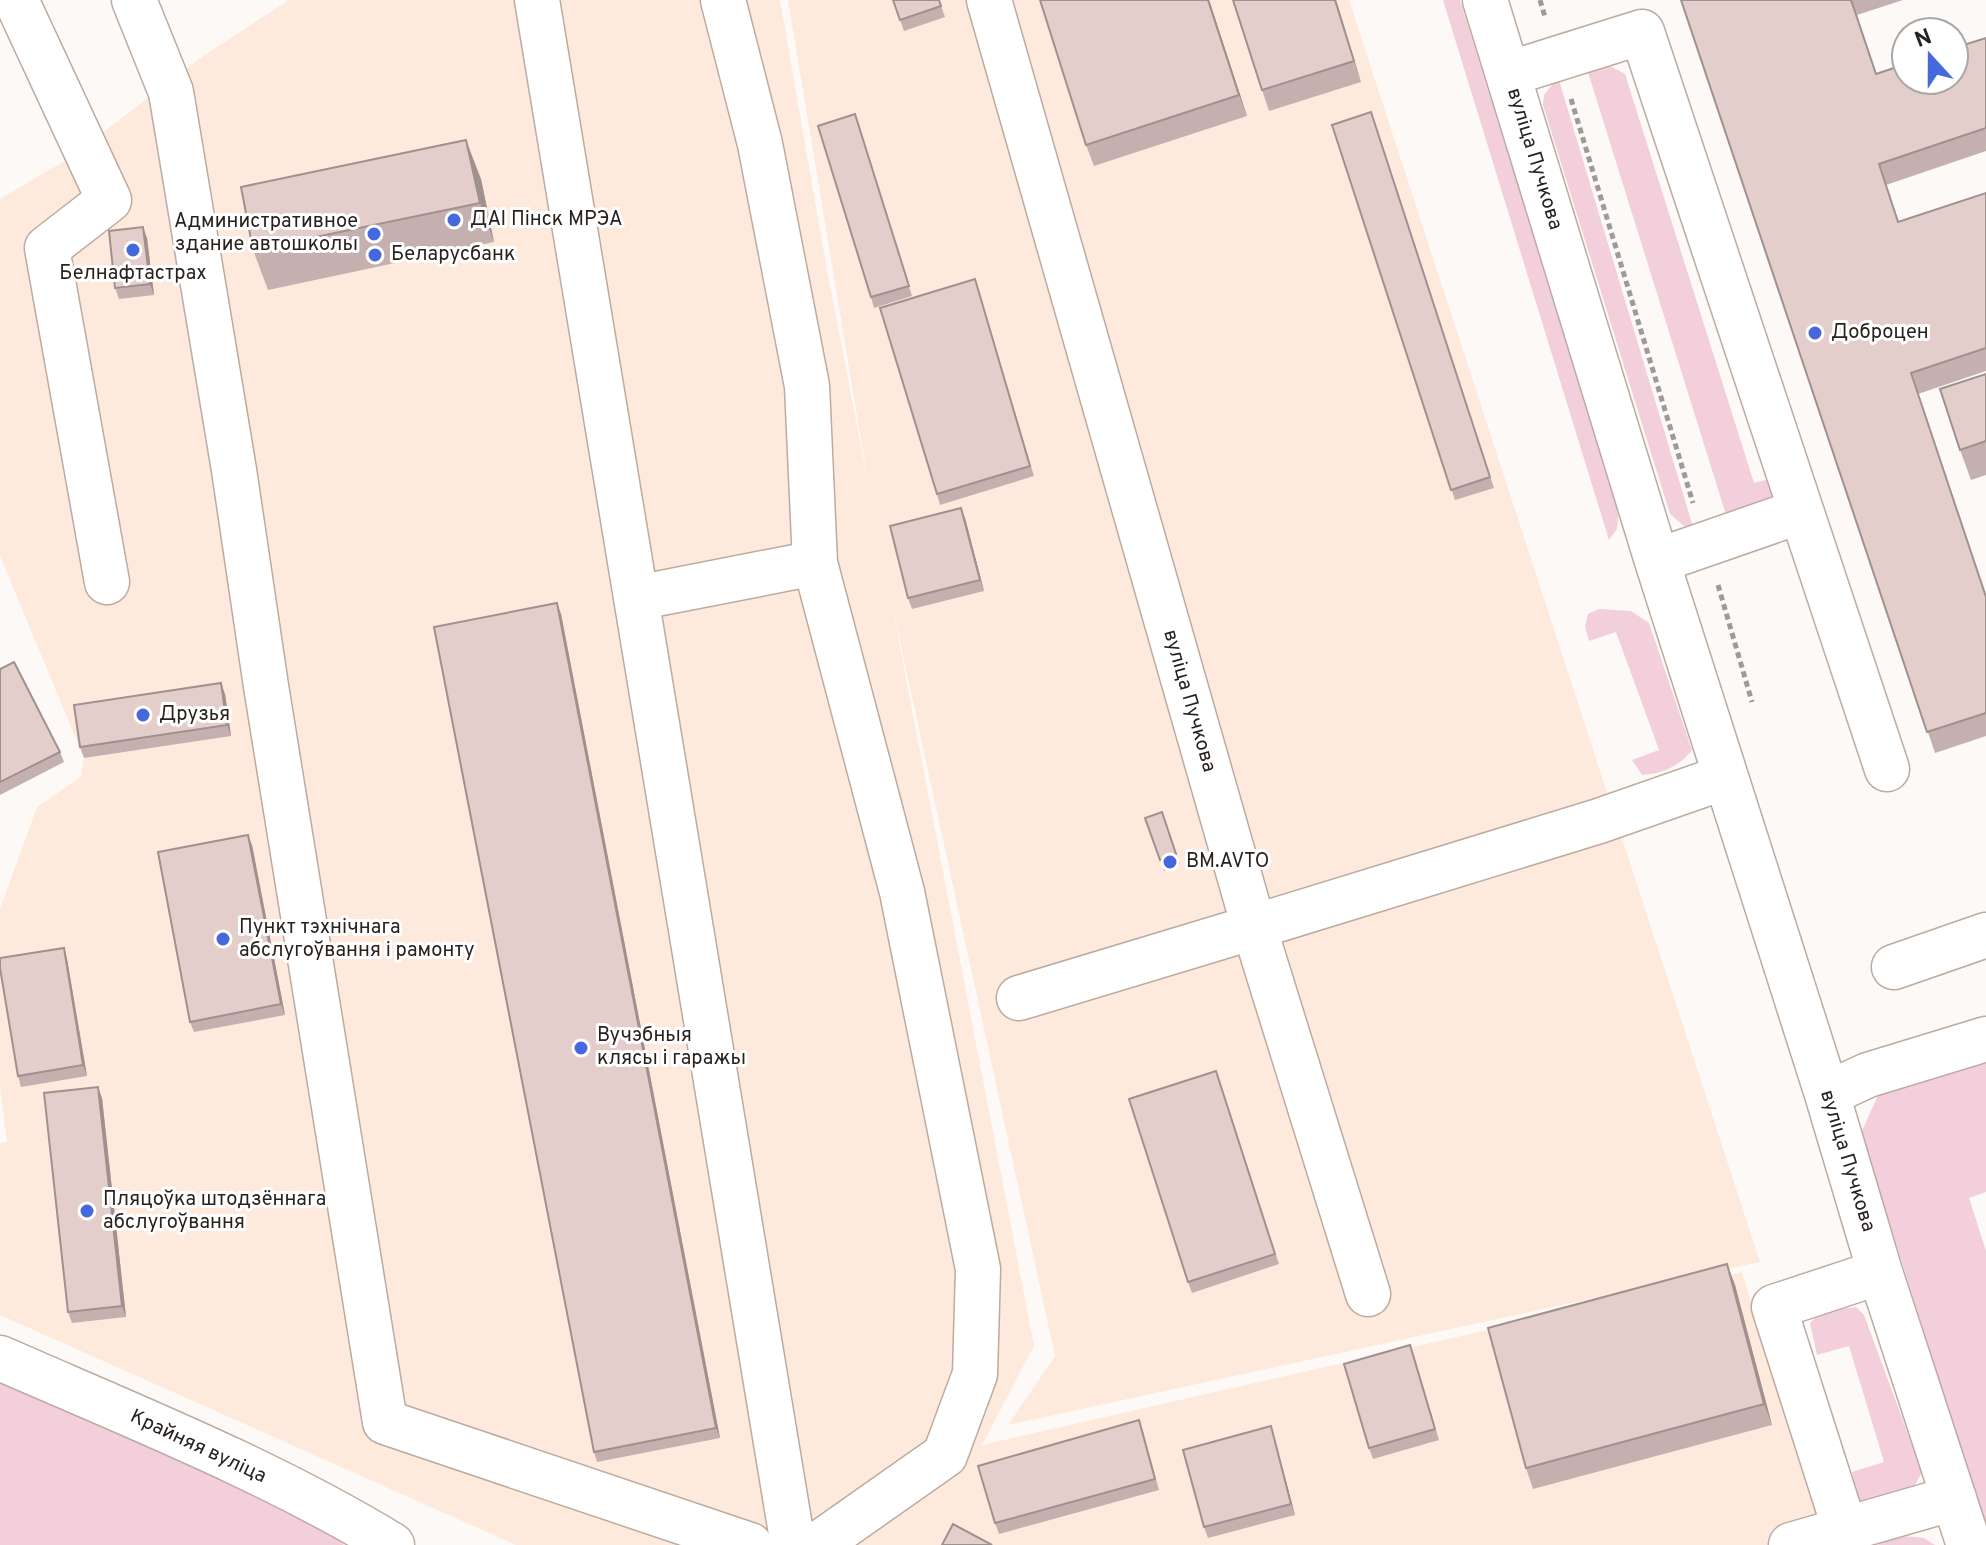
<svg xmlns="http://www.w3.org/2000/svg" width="1986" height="1545" viewBox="0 0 1986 1545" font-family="Overpass,sans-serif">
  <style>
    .built { fill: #feeadd }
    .green { fill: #f3cfdb }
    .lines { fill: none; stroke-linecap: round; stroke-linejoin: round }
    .minor-casing { stroke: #bcaba0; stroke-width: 47 }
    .path { stroke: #9f9a97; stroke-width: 5; stroke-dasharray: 6 4; stroke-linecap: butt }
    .minor { stroke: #fff; stroke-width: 44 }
    .wall { fill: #c4b1af }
    .shaded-wall { fill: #a0908e }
    .building { fill: #e4cecb; stroke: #a0908e; stroke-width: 2 }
    .poi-dot { fill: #4569dc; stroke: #fff; stroke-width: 3 }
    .labels { text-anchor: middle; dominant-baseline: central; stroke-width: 6; stroke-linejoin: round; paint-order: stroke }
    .street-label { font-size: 20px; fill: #28221e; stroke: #fff }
    .poi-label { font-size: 20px; fill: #28221e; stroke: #fff; text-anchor: start }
  </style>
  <rect width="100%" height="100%" fill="#fdf9f6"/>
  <!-- built -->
  <path class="built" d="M 289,0 L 780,0 L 827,270 L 869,488 L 788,0 L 1349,0 L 1760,1262 L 1008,1425 L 1055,1356 L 891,600 L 1034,1346 L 982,1445 L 1742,1272 L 1789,1431 L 1827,1545 L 516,1545 L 0,1315 L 0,1143 L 7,1142 L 0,1086 L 0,909 L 37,807 L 81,777 L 84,758 L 0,556 L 0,199 L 68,159 L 203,56 Z"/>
  <!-- green -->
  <path class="green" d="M 1443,0 L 1460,0 L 1619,510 L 1617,529 L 1609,540 Z
    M 1597,66 L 1612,67 L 1625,74 L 1754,483 L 1773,478 L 1786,492 L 1727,518 L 1587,69 Z
    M 1558,77 L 1693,527 L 1684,526 L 1670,514 L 1543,105 L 1544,95 Z
    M 1599,609 L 1631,611 L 1649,623 L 1692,750 C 1680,766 1662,774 1642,775 L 1632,760 L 1659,750 L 1616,632 L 1589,641 L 1585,626 L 1588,614 Z
    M 1986,1057 L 1986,1192 L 1969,1198 L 1986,1251 L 1986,1528 L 1861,1133 L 1880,1091 Z
    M 1856,1307 L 1864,1315 L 1922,1472 L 1913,1489 L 1864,1510 L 1859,1501 L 1852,1472 L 1884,1462 L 1849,1346 L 1817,1355 L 1810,1323 L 1823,1311 Z
    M 0,1377 L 328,1530 L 344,1545 L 0,1545 Z
    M 1891,1535 L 1924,1538 L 1935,1545 L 1878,1545 Z"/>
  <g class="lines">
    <defs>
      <path id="minor" d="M 16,0 L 109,200 L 47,248 L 107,582
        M 134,0 L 171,92 L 234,470 L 266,686 L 385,1422 L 750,1545
        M 537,0 L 793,1545
        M 989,0 L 1254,927 L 1599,821 L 1725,777
        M 1485,0 L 1657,561 L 1827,1094 L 1880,1272 L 1969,1545
        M 1508,74 L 1642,32 L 1887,769
        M 1657,561 L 1801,511
        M 815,563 L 902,892 L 978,1269 L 975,1374 L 945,1455 L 817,1545
        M 636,598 L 815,563 L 807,386 L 760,144 L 723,0
        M 1894,967 L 1986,935
        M 1019,998 L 1254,927 L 1368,1294
        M 1827,1094 L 1868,1075 L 1986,1039
        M 0,1358 C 130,1415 271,1471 392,1545
        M 1791,1545 L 1954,1498
        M 1850,1545 L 1774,1307 L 1880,1272"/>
    </defs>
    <!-- minor casing -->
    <use href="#minor" class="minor-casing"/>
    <!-- path -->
    <path class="path" d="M 1540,0 L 1545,17
      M 1571,99 L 1693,503
      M 1718,585 L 1752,702"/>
    <!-- minor -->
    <use href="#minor" class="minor"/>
  </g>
  <!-- wall -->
  <path class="wall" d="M 893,0 L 939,0 L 945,17 L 904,31 Z
    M 1209,0 L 1247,116 L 1094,166 L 1086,145 Z
    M 1336,0 L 1361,82 L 1269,111 L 1262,90 Z
    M 1681,0 L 1903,0 L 1857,15 L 1876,74 L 1986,38 L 1986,151 L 1886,185 L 1899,222 L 1986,193 L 1986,371 L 1918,394 L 1986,596 L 1986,736 L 1935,753 Z
    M 1371,112 L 1494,488 L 1455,500 L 1332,125 Z
    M 855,114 L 912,296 L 874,308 L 871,297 Z
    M 481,179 L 494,242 L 268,290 L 253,250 Z
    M 147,238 L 154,295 L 119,299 L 115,288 Z
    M 975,279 L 1034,476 L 940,505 L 937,494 Z
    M 1986,374 L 1986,475 L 1971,480 L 1960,450 Z
    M 965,518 L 984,591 L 912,609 L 908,598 Z
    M 561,614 L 720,1438 L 597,1462 L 594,1452 Z
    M 0,669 L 60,752 L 64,762 L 0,795 Z
    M 225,694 L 231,736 L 84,758 L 80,747 Z
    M 1162,812 L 1180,864 L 1164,871 L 1160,860 Z
    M 252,845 L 285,1015 L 194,1032 L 190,1022 Z
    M 67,959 L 87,1076 L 21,1087 L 18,1076 Z
    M 1216,1071 L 1279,1264 L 1192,1293 L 1188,1282 Z
    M 102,1098 L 126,1317 L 72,1323 L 68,1312 Z
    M 1727,1264 L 1735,1285 L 1772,1425 L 1533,1489 L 1526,1468 Z
    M 1414,1355 L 1439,1440 L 1373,1459 L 1369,1448 Z
    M 1271,1426 L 1295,1515 L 1208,1538 L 1204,1527 Z
    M 1143,1431 L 1159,1490 L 999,1534 L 995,1523 Z"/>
  <!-- shaded-wall -->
  <path class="shaded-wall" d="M 1208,0 L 1209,0 L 1247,116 L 1239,95 Z
    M 1335,0 L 1336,0 L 1361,82 L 1354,61 Z
    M 466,140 L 481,179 L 494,242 L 480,203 Z
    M 143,227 L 147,238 L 154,295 L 150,284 Z
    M 961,508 L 965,518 L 984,591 L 980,580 Z
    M 557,603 L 561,614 L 720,1438 L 716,1428 Z
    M 221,683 L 225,694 L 231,736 L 227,725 Z
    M 248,835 L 252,845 L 285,1015 L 281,1004 Z
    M 64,948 L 67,959 L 87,1076 L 83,1065 Z
    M 98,1087 L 102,1098 L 126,1317 L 122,1306 Z
    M 1727,1264 L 1735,1285 L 1772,1425 L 1764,1404 Z
    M 1271,1426 L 1274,1437 L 1295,1515 L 1291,1504 Z"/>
  <!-- building -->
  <path class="building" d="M 893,0 L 939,0 L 941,6 L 900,20 Z
    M 1040,0 L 1208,0 L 1239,95 L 1086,145 Z
    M 1233,0 L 1335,0 L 1354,61 L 1262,90 Z
    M 1681,0 L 1851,0 L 1876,74 L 1906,64 L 1906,80 L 1954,80 L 1954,48 L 1986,38 L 1986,128 L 1879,164 L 1898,222 L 1986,193 L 1986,348 L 1911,373 L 1986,597 L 1986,713 L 1927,732 Z
    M 1371,112 L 1490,477 L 1451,490 L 1332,125 Z
    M 855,114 L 909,286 L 871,297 L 818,126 Z
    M 466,140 L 480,203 L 253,250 L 241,187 Z
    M 143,227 L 150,284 L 115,288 L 109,231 Z
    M 975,279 L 1030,466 L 937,494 L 880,308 Z
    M 1986,374 L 1986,441 L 1960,450 L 1940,389 Z
    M 961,508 L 980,580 L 908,598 L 890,526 Z
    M 557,603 L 716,1428 L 594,1452 L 434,627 Z
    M 14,662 L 60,752 L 0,782 L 0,669 Z
    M 221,683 L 227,725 L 80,747 L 74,705 Z
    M 1162,812 L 1176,854 L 1160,860 L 1145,818 Z
    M 248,835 L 281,1004 L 190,1022 L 158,852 Z
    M 64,948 L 83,1065 L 18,1076 L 0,968 L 0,958 Z
    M 1216,1071 L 1275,1254 L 1188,1282 L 1129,1099 Z
    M 98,1087 L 122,1306 L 68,1312 L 44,1093 Z
    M 1727,1264 L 1764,1404 L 1526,1468 L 1488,1328 Z
    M 1410,1345 L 1435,1429 L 1369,1448 L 1344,1364 Z
    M 1139,1420 L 1155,1479 L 995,1523 L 978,1466 Z
    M 1271,1426 L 1291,1504 L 1204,1527 L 1183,1450 Z
    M 953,1524 L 992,1545 L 942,1545 Z"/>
  <!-- markers -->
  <g class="poi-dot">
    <circle cx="454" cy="220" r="8"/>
    <circle cx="374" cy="234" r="8"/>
    <circle cx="133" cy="250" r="8"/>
    <circle cx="375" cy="255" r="8"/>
    <circle cx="1815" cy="333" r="8"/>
    <circle cx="143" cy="715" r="8"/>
    <circle cx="1170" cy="862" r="8"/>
    <circle cx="223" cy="939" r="8"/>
    <circle cx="581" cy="1048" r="8"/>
    <circle cx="87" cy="1211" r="8"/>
  </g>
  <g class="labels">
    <!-- street labels -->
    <g class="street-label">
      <text transform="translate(1534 159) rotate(73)">вуліца Пучкова</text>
      <text transform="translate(1189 701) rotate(74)">вуліца Пучкова</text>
      <text transform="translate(1847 1161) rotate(73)">вуліца Пучкова</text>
      <text transform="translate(198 1447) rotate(25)">Крайняя вуліца</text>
    </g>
    <!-- poi labels -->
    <g class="poi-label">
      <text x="470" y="220">ДАІ Пінск МРЭА</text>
      <text x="358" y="222" text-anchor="end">Административное<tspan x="358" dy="23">здание автошколы</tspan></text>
      <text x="391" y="255">Беларусбанк</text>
      <text x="133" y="274" text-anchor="middle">Белнафтастрах</text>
      <text x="1831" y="333">Доброцен</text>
      <text x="159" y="715">Друзья</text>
      <text x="1186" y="862">BM.AVTO</text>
      <text x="239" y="928">Пункт тэхнічнага<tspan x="239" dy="23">абслугоўвання і рамонту</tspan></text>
      <text x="597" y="1036">Вучэбныя<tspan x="597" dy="23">клясы і гаражы</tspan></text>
      <text x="103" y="1200">Пляцоўка штодзённага<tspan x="103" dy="23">абслугоўвання</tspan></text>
    </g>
  </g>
  <!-- north arrow -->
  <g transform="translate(1930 56) rotate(339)"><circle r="38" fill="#ffffff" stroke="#a9a7a5" stroke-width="2"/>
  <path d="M0-6L14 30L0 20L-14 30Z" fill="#4569dc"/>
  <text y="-12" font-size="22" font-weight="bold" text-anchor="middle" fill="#28221e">N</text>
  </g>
</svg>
